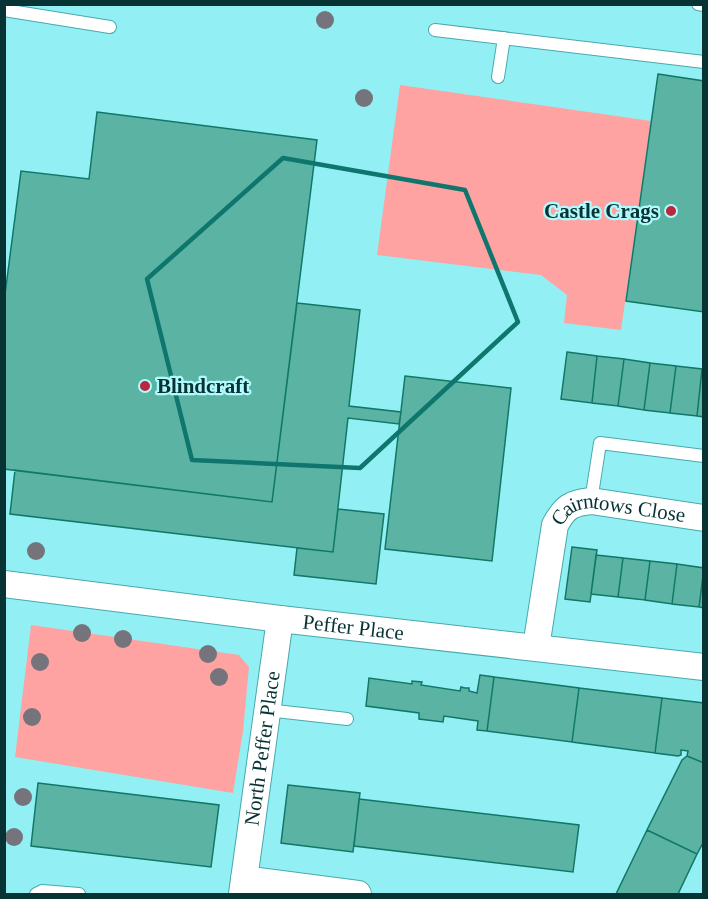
<svg xmlns="http://www.w3.org/2000/svg" width="708" height="899" viewBox="0 0 708 899" font-family="Georgia,serif">
  <style>
    .green { fill: #fea2a2 }
    .building { fill: #5bb4a3; stroke: #107868; stroke-width: 1.5 }
    .lines { fill: none; stroke-linecap: round; stroke-linejoin: round }
    .lane-casing { stroke: #48a9ad; stroke-width: 14 }
    .street-casing { stroke: #48a9ad; stroke-width: 28 }
    .lane { stroke: #fff; stroke-width: 12 }
    .street { stroke: #fff; stroke-width: 26 }
    .tree { fill: #75747c }
    .marked { fill: none; stroke: #0f766e; stroke-width: 4.5; stroke-linejoin: round }
    .poi-dot { fill: #b9283c; stroke: #b1fafd; stroke-width: 2 }
    .labels { text-anchor: middle; dominant-baseline: central; stroke-width: 4.5; stroke-linejoin: round; paint-order: stroke }
    .poi-label { font-size: 21px; font-weight: bold; fill: #083335; stroke: #b1fafd; text-anchor: end }
    .street-label { font-size: 21px; fill: #083335; stroke: #b1fafd }
  </style>
  <rect width="100%" height="100%" fill="#92f0f4"/>
  <!-- green -->
  <path class="green" d="M 400,85 L 651,121 L 621,330 L 564,323 L 567,295 L 541,275 L 377,255 Z
    M 31,625 L 239,655 L 249,667 L 243,731 L 233,793 L 15,757 Z"/>
  <!-- building -->
  <path class="building" d="M 658,74 L 704,81 L 704,312 L 626,301 Z
    M 97,112 L 317,140 L 272,502 L 4,469 L 4,302 L 21,171 L 89,179 Z
    M 297,303 L 360,310 L 349,406 L 401,412 L 399,424 L 348,418 L 333,552 L 10,514 L 15,470 L 272,502 Z
    M 567,352 L 597,356 L 592,403 L 561,399 Z
    M 597,356 L 624,359 L 618,406 L 592,403 Z
    M 624,359 L 650,363 L 644,410 L 618,406 Z
    M 650,363 L 676,366 L 670,413 L 644,410 Z
    M 676,366 L 702,369 L 697,416 L 670,413 Z
    M 702,369 L 704,369 L 704,417 L 697,416 Z
    M 405,376 L 511,388 L 492,561 L 385,549 Z
    M 338,509 L 384,514 L 376,584 L 294,575 L 297,548 L 333,552 Z
    M 572,547 L 597,550 L 590,602 L 565,599 Z
    M 596,555 L 623,558 L 618,597 L 591,594 Z
    M 623,558 L 650,561 L 645,600 L 618,597 Z
    M 650,561 L 677,564 L 672,604 L 645,600 Z
    M 677,564 L 704,568 L 699,607 L 672,604 Z
    M 704,569 L 704,608 L 699,607 Z
    M 480,675 L 494,677 L 487,731 L 477,730 L 478,721 L 444,716 L 443,722 L 419,719 L 419,713 L 366,706 L 369,678 L 412,684 L 412,681 L 422,682 L 421,685 L 460,691 L 461,687 L 465,688 L 469,688 L 469,691 L 477,693 Z
    M 494,677 L 579,688 L 572,742 L 487,731 Z
    M 579,688 L 662,698 L 655,753 L 572,742 Z
    M 662,698 L 704,703 L 704,763 L 687,756 L 688,751 L 681,750 L 681,755 L 678,756 L 655,753 Z
    M 687,756 L 704,763 L 704,841 L 697,854 L 647,830 L 682,760 Z
    M 38,783 L 219,805 L 211,867 L 31,846 Z
    M 288,785 L 360,793 L 353,852 L 281,843 Z
    M 359,799 L 579,825 L 573,872 L 354,846 Z
    M 647,830 L 697,854 L 678,894 L 616,894 Z"/>
  <g class="lines">
    <defs>
      <path id="lane" d="M 698,4 L 704,5
        M 4,10 L 110,27
        M 435,30 L 704,62
        M 498,77 L 504,38
        M 591,501 L 600,443 L 704,456
        M 267,710 L 347,719
        M 36,894 L 42,891 L 79,894"/>
      <g id="street">
        <path id="s1" d="M 4,584 L 280,619 L 704,667"/>
        <path id="s2" d="M 536,647 L 555,525 C 565,507 571,503 591,501 L 704,518"/>
        <path d="M 244,879 L 358,894"/>
        <path id="s3" d="M 242,894 L 280,619"/>
      </g>
    </defs>
    <!-- lane casing -->
    <use href="#lane" class="lane-casing"/>
    <!-- street casing -->
    <use href="#street" class="street-casing"/>
    <!-- lane -->
    <use href="#lane" class="lane"/>
    <!-- street -->
    <use href="#street" class="street"/>
  </g>
  <!-- trees -->
  <g class="tree">
    <circle cx="325" cy="20" r="9"/>
    <circle cx="364" cy="98" r="9"/>
    <circle cx="36" cy="551" r="9"/>
    <circle cx="82" cy="633" r="9"/>
    <circle cx="123" cy="639" r="9"/>
    <circle cx="208" cy="654" r="9"/>
    <circle cx="40" cy="662" r="9"/>
    <circle cx="219" cy="677" r="9"/>
    <circle cx="32" cy="717" r="9"/>
    <circle cx="23" cy="797" r="9"/>
    <circle cx="14" cy="837" r="9"/>
  </g>
  <!-- marked area -->
  <path class="marked" d="M 283,158 L 465,190 L 518,322 L 360,468 L 192,460 L 147,279 Z"/>
  <!-- markers -->
  <g class="poi-dot">
    <circle cx="671" cy="211" r="6"/>
    <circle cx="145" cy="386" r="6"/>
  </g>
  <g class="labels">
    <!-- poi labels -->
    <g class="poi-label">
      <text x="659" y="211">Castle Crags</text>
      <text x="157" y="386" text-anchor="start">Blindcraft</text>
    </g>
    <!-- street labels -->
    <g class="street-label">
      <text stroke="none"><textPath href="#s2" startOffset="195">Cairntows Close</textPath></text>
      <text stroke="none"><textPath href="#s1" startOffset="352">Peffer Place</textPath></text>
      <text stroke="none"><textPath href="#s3" startOffset="147">North Peffer Place</textPath></text>
    </g>
  </g>
  <!-- border -->
  <rect width="708" height="899" fill="none" stroke="#083335" stroke-width="12"/>
</svg>
